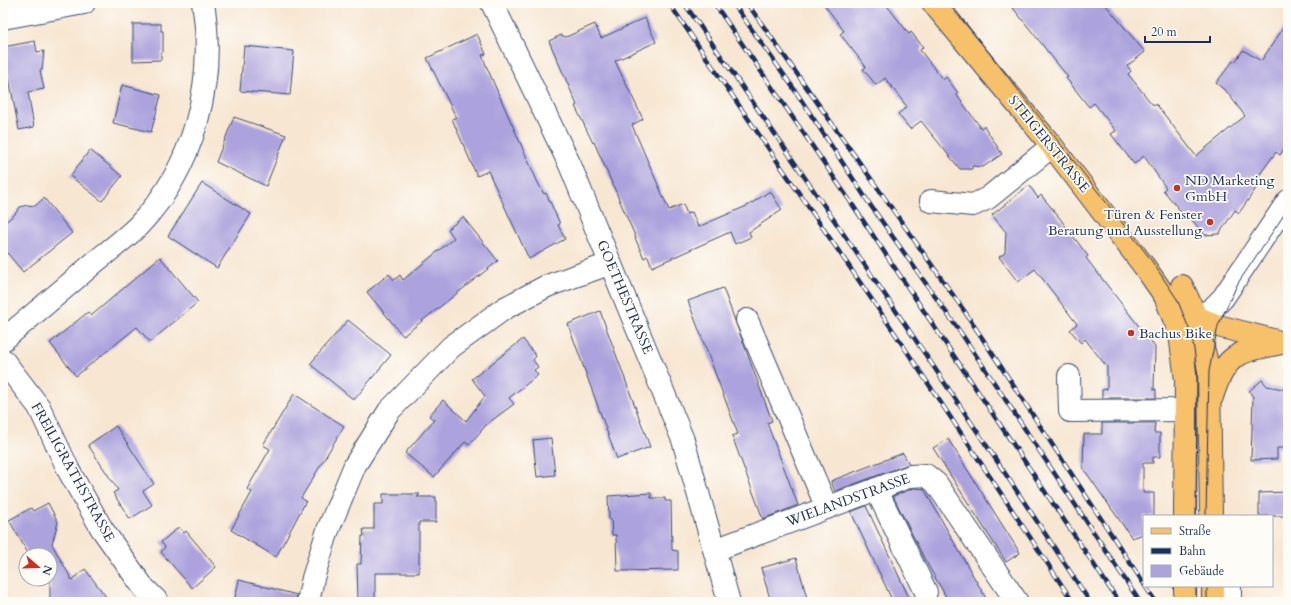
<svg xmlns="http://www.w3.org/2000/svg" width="1291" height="605" viewBox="0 0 1291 605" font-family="Cardo,serif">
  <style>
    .building { fill: #aca2dd }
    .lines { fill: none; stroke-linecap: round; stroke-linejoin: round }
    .minor-casing { stroke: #3c4a6f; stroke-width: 24 }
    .major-casing { stroke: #3c4a6f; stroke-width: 24 }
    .minor { stroke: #fff; stroke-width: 22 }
    .major { stroke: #f7c06b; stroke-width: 22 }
    .tram { stroke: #1b2f5e; stroke-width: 1 }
    .rail-casing { stroke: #1b2f5e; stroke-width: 4.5 }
    .rail { stroke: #fdfcf7; stroke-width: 3; stroke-dasharray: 9; stroke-linecap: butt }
    .poi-dot { fill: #c8321e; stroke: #fdfcf7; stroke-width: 1.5 }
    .labels { text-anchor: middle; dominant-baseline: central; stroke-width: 3.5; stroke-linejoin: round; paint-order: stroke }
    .street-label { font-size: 14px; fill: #1b2f5e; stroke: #fdfcf7 }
    .poi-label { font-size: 14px; fill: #1b2f5e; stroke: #fdfcf7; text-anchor: start }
  </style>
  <rect width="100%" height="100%" fill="#fdfcf7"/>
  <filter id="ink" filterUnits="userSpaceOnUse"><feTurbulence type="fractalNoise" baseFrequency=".025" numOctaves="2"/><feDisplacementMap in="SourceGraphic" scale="8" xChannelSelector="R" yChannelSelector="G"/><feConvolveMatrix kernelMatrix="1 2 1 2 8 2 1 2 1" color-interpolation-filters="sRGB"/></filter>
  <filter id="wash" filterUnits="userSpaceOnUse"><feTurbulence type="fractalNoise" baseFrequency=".012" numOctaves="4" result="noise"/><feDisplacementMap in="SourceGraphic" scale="16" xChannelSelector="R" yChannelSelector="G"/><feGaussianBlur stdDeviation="0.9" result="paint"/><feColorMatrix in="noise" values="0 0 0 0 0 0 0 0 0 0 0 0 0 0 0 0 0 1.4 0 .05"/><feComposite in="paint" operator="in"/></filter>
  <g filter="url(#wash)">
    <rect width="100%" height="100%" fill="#f7e6d1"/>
    <g id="blocks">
      <!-- building -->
      <path class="building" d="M 823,3 L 885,3 L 909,34 L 911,32 L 923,47 L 920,50 L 943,80 L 946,77 L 958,93 L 956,94 L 981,128 L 984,126 L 1002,154 L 983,167 L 972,166 L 972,169 L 960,169 L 921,121 L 910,129 L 898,114 L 907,107 L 885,78 L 876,85 L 863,69 L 866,67 L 840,34 L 844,31 Z
        M 1009,3 L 1104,3 L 1145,52 L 1127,66 L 1131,71 L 1128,74 L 1152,104 L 1157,105 L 1196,156 L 1245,116 L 1227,92 L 1216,83 L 1233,61 L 1235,62 L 1243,50 L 1261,61 L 1288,21 L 1288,143 L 1280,155 L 1276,152 L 1255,181 L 1259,184 L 1239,213 L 1235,210 L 1219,234 L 1205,235 L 1190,218 L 1188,220 L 1163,190 L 1166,188 L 1144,156 L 1134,164 L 1111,134 L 1116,131 L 1094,103 L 1089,107 L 1066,78 L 1068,77 Z
        M 645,18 L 656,42 L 615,61 L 643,119 L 632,125 L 669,210 L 683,204 L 687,214 L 692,212 L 698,227 L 749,205 L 770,191 L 782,210 L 749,232 L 751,237 L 735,244 L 730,232 L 652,267 L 648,256 L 644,258 L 635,238 L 636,238 L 594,142 L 593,143 L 575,106 L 577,105 L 549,41 L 561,35 L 566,37 L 595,24 L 601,38 Z
        M 133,24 L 161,24 L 161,31 L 163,31 L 163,52 L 161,52 L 161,60 L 133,61 Z
        M 477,34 L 486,54 L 482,55 L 488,70 L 538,183 L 544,194 L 546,193 L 560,224 L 558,225 L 565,239 L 529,259 L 488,171 L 477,176 L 452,119 L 456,117 L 427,58 Z
        M 35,41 L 37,52 L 44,51 L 42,70 L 40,70 L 44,89 L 28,92 L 34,127 L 19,130 L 3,47 Z
        M 244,46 L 294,51 L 290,95 L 240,91 Z
        M 122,85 L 161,95 L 151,132 L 113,123 Z
        M 234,117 L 286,135 L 266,186 L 216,162 Z
        M 90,150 L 122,176 L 102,201 L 70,176 Z
        M 202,183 L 251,214 L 217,268 L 168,236 Z
        M 1029,185 L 1038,198 L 1041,195 L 1058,216 L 1088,256 L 1086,258 L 1155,347 L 1154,390 L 1156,389 L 1156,398 L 1102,398 L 1102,390 L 1107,389 L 1107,367 L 1085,339 L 1081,343 L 1070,330 L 1077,324 L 1035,269 L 1018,282 L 999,257 L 1005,253 L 1006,232 L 992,215 Z
        M 44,198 L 72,233 L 23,272 L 3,248 L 3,224 L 15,214 L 20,207 L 27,205 L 35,206 Z
        M 463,217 L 498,261 L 403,336 L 367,292 L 389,274 L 394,280 L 400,275 L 403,280 L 454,238 L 448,229 Z
        M 160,257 L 198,302 L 150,342 L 137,327 L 76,376 L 50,343 L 88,312 L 91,316 Z
        M 723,288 L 772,421 L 767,423 L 798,505 L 763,519 L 732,436 L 738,434 L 688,301 Z
        M 600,311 L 650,447 L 617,459 L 568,324 Z
        M 348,320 L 391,355 L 354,400 L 310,364 Z
        M 523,339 L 536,356 L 533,360 L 538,367 L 534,370 L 538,375 L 509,398 L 514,404 L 487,424 L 469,445 L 465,442 L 434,477 L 405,453 L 434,420 L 429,416 L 443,400 L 466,421 L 485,396 L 472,379 Z
        M 1262,380 L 1267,386 L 1288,390 L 1288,448 L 1277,448 L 1277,459 L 1251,460 L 1253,397 L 1249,391 Z
        M 294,394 L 344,426 L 301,498 L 306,501 L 276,557 L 231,530 L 252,492 L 247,489 L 270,449 L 263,445 Z
        M 1102,423 L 1155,423 L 1154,433 L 1160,433 L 1160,457 L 1153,457 L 1153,463 L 1143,463 L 1143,493 L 1154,493 L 1154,516 L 1144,516 L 1144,534 L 1132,538 L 1083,468 L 1084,434 L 1102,434 Z
        M 116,426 L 154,484 L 143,491 L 152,505 L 130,519 L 113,493 L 118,490 L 88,445 Z
        M 551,438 L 555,475 L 537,477 L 533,440 Z
        M 948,439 L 1020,553 L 1006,562 L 933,448 Z
        M 903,453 L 909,464 L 835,491 L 831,481 Z
        M 914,488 L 924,489 L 988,602 L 949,602 L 924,558 L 893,496 Z
        M 1288,492 L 1288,516 L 1259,516 L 1259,493 Z
        M 651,493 L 651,498 L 665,498 L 665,501 L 671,501 L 672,550 L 678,551 L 678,570 L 617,571 L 616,535 L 612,535 L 611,520 L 609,520 L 608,496 Z
        M 383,494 L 420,494 L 417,497 L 436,497 L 436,522 L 419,522 L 419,573 L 375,573 L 375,602 L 358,602 L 357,564 L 361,564 L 362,536 L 364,536 L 363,529 L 374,529 L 374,504 L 383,504 Z
        M 48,503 L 58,522 L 52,544 L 72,580 L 85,569 L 110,602 L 50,602 L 50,555 L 29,555 L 9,520 L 31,508 L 33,511 Z
        M 866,506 L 911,602 L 893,602 L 851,512 Z
        M 179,527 L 184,533 L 186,531 L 216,567 L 192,588 L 161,552 L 165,547 L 161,542 Z
        M 796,558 L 807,598 L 793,602 L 771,602 L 761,568 Z
        M 239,580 L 297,595 L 296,602 L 234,602 Z"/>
    </g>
  </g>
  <g filter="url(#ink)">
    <use href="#blocks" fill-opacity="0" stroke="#3c4a6f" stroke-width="1"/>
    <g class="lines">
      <defs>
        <path id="minor" d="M 492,3 L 570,165 L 683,440 L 729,602
          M 3,18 L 84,3
          M 931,201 L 973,205 L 988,198 L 1052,146
          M 1196,317 L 1212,309 L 1223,298 L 1288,201
          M 747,320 L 827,508
          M 3,340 C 34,314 65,288 95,262 C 110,250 126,238 139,225 C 195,166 216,81 203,3
          M 3,360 L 39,407 L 70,473 L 102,529 L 143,587 L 158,602
          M 1069,376 L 1070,411 L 1185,410
          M 876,489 L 926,592
          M 715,550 L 911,476 L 926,475 L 936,483 L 1017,602
          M 308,602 L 313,578 L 328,530 L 355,465 L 389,411 L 451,347 L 505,308 L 547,286 L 609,264
          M 1230,602 L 1230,586"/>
        <path id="major" d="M 933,3 L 1052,146 L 1144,266 L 1165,296 L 1180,334 L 1186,380 L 1185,516
          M 1182,286 L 1194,312 L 1209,371 L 1211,516
          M 1186,313 L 1218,326 L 1288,344
          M 1212,397 C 1225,355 1236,352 1277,344
          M 1185,586 L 1185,602
          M 1213,586 L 1213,602"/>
      </defs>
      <!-- minor casing -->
      <use href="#minor" class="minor-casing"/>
      <!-- major casing -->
      <use href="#major" class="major-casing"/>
      <!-- minor -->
      <use href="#minor" class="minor"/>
      <!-- major -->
      <use href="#major" class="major"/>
      <!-- tram -->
      <path class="tram" d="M 950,3 L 1149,257 L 1177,299 L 1192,336 L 1197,370 L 1196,516
        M 1206,516 L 1209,371 L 1218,326 L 1238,283 L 1288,209
        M 1196,586 L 1196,602
        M 1207,586 L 1207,602"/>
      <defs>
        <path id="rail" d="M 669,3 L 894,332 L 1073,602
          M 684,3 C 822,201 958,400 1090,602
          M 714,3 L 848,198 L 1119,602
          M 733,3 L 792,86 L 871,206 L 963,336 L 1140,602
          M 747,3 L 965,312 L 1144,584
          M 1145,586 L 1156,602"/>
      </defs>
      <!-- rail casing -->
      <use href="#rail" class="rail-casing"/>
      <!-- rail -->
      <use href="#rail" class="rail"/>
    </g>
  </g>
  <!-- markers -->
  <g class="poi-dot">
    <circle cx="1177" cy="188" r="4"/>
    <circle cx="1210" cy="222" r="4"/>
    <circle cx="1131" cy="333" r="4"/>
  </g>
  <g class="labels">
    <!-- street labels -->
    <g class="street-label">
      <text transform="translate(1049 144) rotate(51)">STEIGERSTRASSE</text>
      <text transform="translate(625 297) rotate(67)">GOETHESTRASSE</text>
      <text transform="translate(73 472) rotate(61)">FREILIGRATHSTRASSE</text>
      <text transform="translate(848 500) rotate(-20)">WIELANDSTRASSE</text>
    </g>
    <!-- poi labels -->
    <g class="poi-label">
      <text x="1185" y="180">ND Marketing<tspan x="1185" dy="16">GmbH</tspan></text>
      <text x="1202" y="214" text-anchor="end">Türen &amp; Fenster<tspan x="1202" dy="16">Beratung und Ausstellung</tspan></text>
      <text x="1139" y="333">Bachus Bike</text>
    </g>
  </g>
  <!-- margin -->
  <rect width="1291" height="605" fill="none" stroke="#fdfcf7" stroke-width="16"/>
  <!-- legend -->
  <rect x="1143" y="515" width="130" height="72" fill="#fdfcf7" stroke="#a3aaba"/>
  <rect x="1151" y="528" width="20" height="6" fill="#f7c06b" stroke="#a3aaba"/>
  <text x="1179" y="535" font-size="12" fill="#1b2f5e">Straße</text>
  <rect x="1151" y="548" width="20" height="6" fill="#1b2f5e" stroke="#a3aaba"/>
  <text x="1179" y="555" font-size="12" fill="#1b2f5e">Bahn</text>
  <rect x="1151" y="565" width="20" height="12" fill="#aca2dd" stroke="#a3aaba"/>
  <text x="1179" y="575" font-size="12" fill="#1b2f5e">Gebäude</text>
  <!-- north arrow -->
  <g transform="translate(38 567) rotate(110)"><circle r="19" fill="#fdfcf7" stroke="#a3aaba"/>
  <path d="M0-3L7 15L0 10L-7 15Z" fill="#c8321e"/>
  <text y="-6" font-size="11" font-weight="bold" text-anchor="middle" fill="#1b2f5e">N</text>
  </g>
  <!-- scale -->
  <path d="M1145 36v6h65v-6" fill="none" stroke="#1b2f5e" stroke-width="2"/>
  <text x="1151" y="36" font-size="12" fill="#1b2f5e" stroke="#fdfcf7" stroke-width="3" paint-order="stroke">20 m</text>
</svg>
